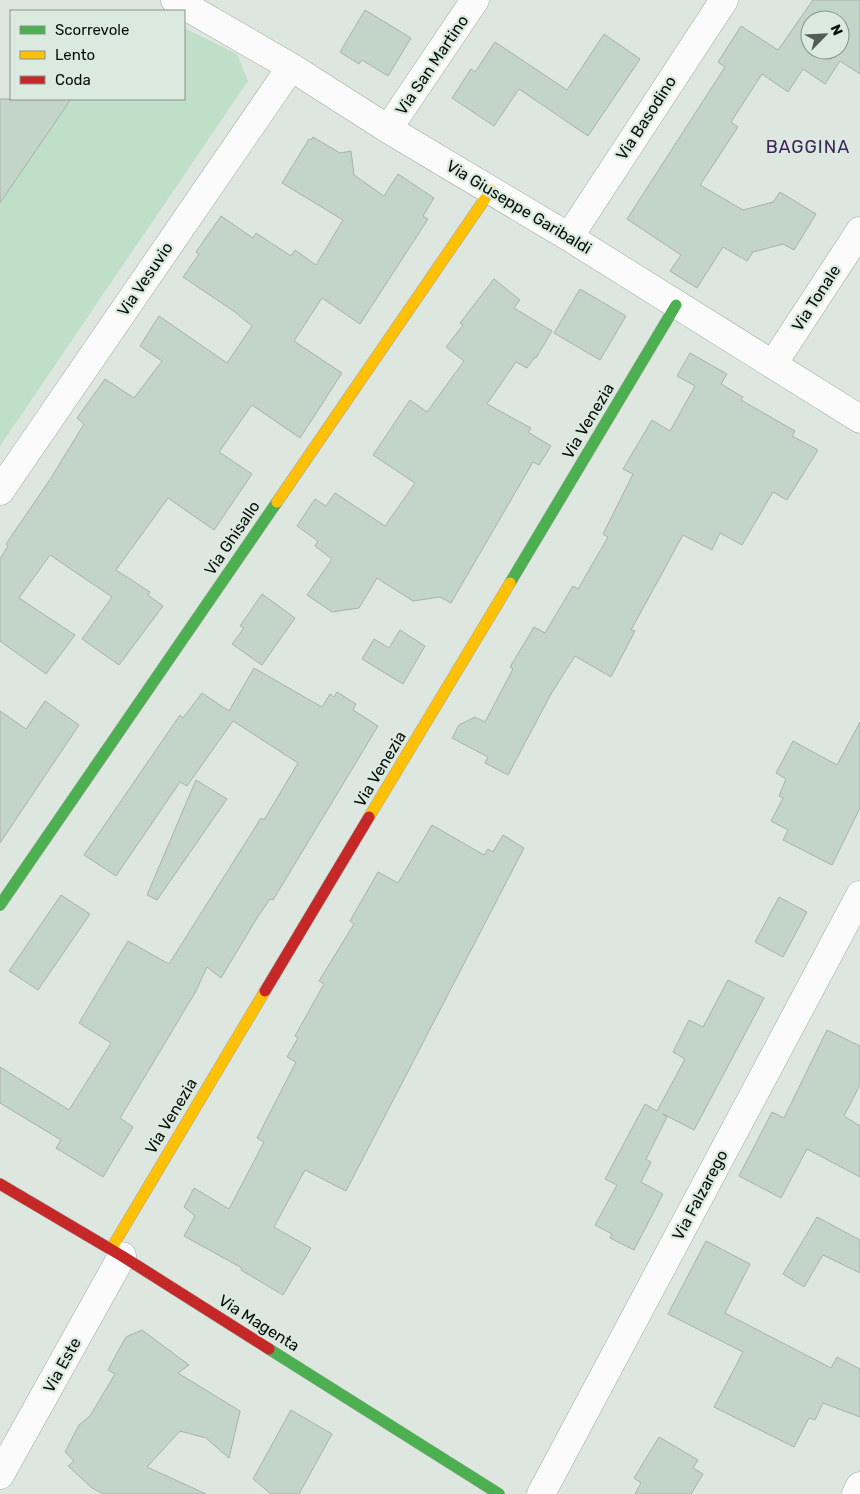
<svg xmlns="http://www.w3.org/2000/svg" width="860" height="1494" viewBox="0 0 860 1494" font-family="Rubik,sans-serif">
  <style>
    .grass { fill: #bfdfc8 }
    .building { fill: #c2d5c8; stroke: #abb1ac; fill-rule: evenodd }
    .lines { fill: none; stroke-linecap: round; stroke-linejoin: round }
    .street-casing { stroke: #a3a9a4; stroke-width: 29 }
    .fast-casing { stroke: #a3a9a4; stroke-width: 12 }
    .slow-casing { stroke: #a3a9a4; stroke-width: 12 }
    .jam-casing { stroke: #a3a9a4; stroke-width: 12 }
    .street { stroke: #fafbfa; stroke-width: 28 }
    .fast { stroke: #4caf50; stroke-width: 11 }
    .slow { stroke: #ffc107; stroke-width: 11 }
    .jam { stroke: #c62828; stroke-width: 11 }
    .labels { text-anchor: middle; dominant-baseline: central; stroke-width: 4.5; stroke-linejoin: round; paint-order: stroke }
    .street-label { font-size: 16px; fill: #090e0b; stroke: #dbeadf }
    .neighbourhood-label { font-size: 18px; letter-spacing: 1px; fill: #3f235c; stroke: #dbeadf }
  </style>
  <rect width="100%" height="100%" fill="#dee6e0"/>
  <!-- grass -->
  <path class="grass" d="M 184,28 L 237,54 L 248,81 L 0,446 L 0,187 L 60,99 L 184,99 Z"/>
  <!-- building -->
  <path class="building" d="M 813,0 L 860,0 L 860,74 L 840,61 L 825,84 L 803,69 L 788,92 L 762,74 L 731,122 L 738,127 L 700,185 L 743,210 L 773,202 L 780,192 L 816,214 L 794,250 L 783,244 L 753,252 L 747,261 L 723,247 L 697,288 L 670,271 L 681,255 L 627,219 L 725,67 L 718,62 L 741,26 L 778,50 ZM 810,20 L 840,20 L 840,50 L 810,50 Z
    M 365,10 L 411,38 L 388,76 L 362,60 L 359,64 L 340,52 Z
    M 604,34 L 640,59 L 588,136 L 519,89 L 494,126 L 452,98 L 471,69 L 475,72 L 495,42 L 567,90 Z
    M 0,99 L 71,99 L 0,203 Z
    M 313,137 L 340,153 L 351,151 L 354,175 L 384,196 L 398,174 L 434,198 L 423,216 L 428,219 L 360,324 L 322,298 L 294,341 L 342,373 L 300,438 L 252,405 L 219,452 L 252,474 L 214,530 L 168,498 L 116,570 L 150,592 L 148,595 L 163,606 L 119,665 L 82,639 L 112,597 L 50,555 L 19,598 L 75,635 L 46,674 L 0,641 L 0,559 L 8,546 L 6,544 L 51,478 L 84,424 L 77,418 L 105,379 L 134,398 L 162,361 L 140,346 L 159,316 L 227,363 L 252,326 L 235,312 L 183,277 L 199,254 L 196,252 L 221,216 L 253,238 L 256,233 L 291,256 L 295,250 L 316,265 L 343,220 L 282,183 L 309,139 L 311,140 Z
    M 494,279 L 520,300 L 514,308 L 552,331 L 536,358 L 535,357 L 527,368 L 516,362 L 487,404 L 531,428 L 528,432 L 551,446 L 539,465 L 533,462 L 451,603 L 440,597 L 413,601 L 377,578 L 359,608 L 332,612 L 307,595 L 332,559 L 315,546 L 318,541 L 297,526 L 315,499 L 326,506 L 335,493 L 385,526 L 415,483 L 373,455 L 410,400 L 427,412 L 464,361 L 446,347 L 463,325 L 460,323 Z
    M 580,289 L 626,316 L 600,360 L 554,333 Z
    M 690,353 L 727,374 L 721,384 L 743,397 L 741,400 L 795,431 L 792,436 L 818,450 L 787,500 L 773,492 L 742,545 L 720,533 L 712,550 L 683,535 L 631,630 L 635,631 L 611,677 L 575,656 L 551,694 L 508,775 L 485,763 L 488,757 L 452,738 L 459,725 L 475,717 L 485,722 L 513,669 L 510,667 L 534,627 L 545,633 L 573,586 L 578,589 L 608,537 L 603,534 L 633,474 L 623,469 L 652,420 L 670,431 L 695,386 L 677,376 Z
    M 262,594 L 295,618 L 262,665 L 232,644 L 244,628 L 240,626 Z
    M 400,630 L 425,646 L 403,684 L 362,659 L 374,639 L 389,648 Z
    M 254,668 L 322,707 L 330,694 L 334,697 L 337,692 L 356,704 L 353,710 L 378,726 L 273,900 L 270,899 L 257,918 L 221,978 L 207,967 L 196,991 L 120,1118 L 133,1127 L 103,1177 L 56,1148 L 61,1140 L 0,1103 L 0,1067 L 69,1110 L 111,1043 L 79,1023 L 128,941 L 169,964 L 261,818 L 264,820 L 298,763 L 233,721 L 187,786 L 180,782 L 116,876 L 84,855 L 180,715 L 183,718 L 202,693 L 229,711 Z
    M 45,701 L 79,725 L 0,843 L 0,711 L 26,729 Z
    M 860,722 L 860,808 L 832,865 L 783,840 L 788,830 L 771,821 L 783,798 L 779,796 L 786,779 L 776,773 L 793,741 L 837,765 Z
    M 196,780 L 227,799 L 157,900 L 147,895 Z
    M 432,825 L 484,855 L 488,849 L 493,852 L 503,835 L 524,848 L 346,1191 L 305,1170 L 274,1227 L 311,1248 L 283,1295 L 241,1270 L 242,1268 L 184,1236 L 195,1216 L 184,1207 L 194,1188 L 229,1209 L 264,1142 L 257,1138 L 296,1062 L 287,1057 L 298,1038 L 295,1036 L 324,984 L 319,981 L 354,924 L 350,921 L 378,872 L 398,883 Z
    M 61,895 L 90,914 L 38,990 L 9,971 Z
    M 779,897 L 807,912 L 783,957 L 755,942 Z
    M 728,980 L 764,998 L 694,1130 L 663,1114 L 667,1117 L 646,1159 L 651,1162 L 641,1182 L 663,1194 L 634,1250 L 610,1238 L 612,1234 L 595,1225 L 617,1185 L 605,1179 L 645,1104 L 657,1111 L 685,1059 L 673,1052 L 689,1020 L 703,1027 Z
    M 827,1030 L 860,1046 L 860,1085 L 844,1116 L 860,1126 L 860,1177 L 807,1149 L 781,1198 L 739,1176 L 772,1112 L 784,1118 Z
    M 817,1217 L 860,1240 L 860,1273 L 823,1255 L 804,1287 L 783,1274 Z
    M 706,1241 L 750,1264 L 725,1313 L 831,1368 L 837,1357 L 860,1369 L 860,1417 L 823,1403 L 815,1420 L 809,1418 L 794,1447 L 714,1407 L 743,1352 L 668,1314 Z
    M 142,1330 L 189,1365 L 178,1373 L 240,1411 L 229,1458 L 206,1438 L 180,1431 L 147,1467 L 206,1494 L 104,1494 L 92,1488 L 68,1466 L 74,1461 L 65,1452 L 79,1425 L 90,1416 L 115,1374 L 108,1370 L 118,1351 L 126,1337 Z
    M 291,1410 L 332,1434 L 299,1494 L 271,1494 L 253,1479 Z
    M 659,1437 L 698,1460 L 693,1468 L 703,1474 L 691,1494 L 635,1494 L 641,1483 L 634,1478 Z"/>
  <g class="lines">
    <defs>
      <path id="street" d="M 175,0 L 291,67 L 388,129 L 569,237 L 860,419
        M 388,129 L 475,0
        M 569,237 L 724,0
        M 773,364 L 860,231
        M 0,491 L 291,67
        M 0,1475 L 122,1256
        M 541,1494 L 860,895
        M 856,1494 L 860,1486"/>
      <path id="fast" d="M 510,583 L 676,305
        M 0,905 L 277,502
        M 269,1349 L 499,1494"/>
      <path id="slow" d="M 277,502 L 491,190
        M 369,817 L 510,583
        M 111,1249 L 265,991"/>
      <path id="jam" d="M 265,991 L 369,817
        M 0,1184 L 122,1256 L 269,1349"/>
    </defs>
    <!-- street casing -->
    <use href="#street" class="street-casing"/>
    <!-- fast casing -->
    <use href="#fast" class="fast-casing"/>
    <!-- slow casing -->
    <use href="#slow" class="slow-casing"/>
    <!-- jam casing -->
    <use href="#jam" class="jam-casing"/>
    <!-- street -->
    <use href="#street" class="street"/>
    <!-- fast -->
    <use href="#fast" class="fast"/>
    <!-- slow -->
    <use href="#slow" class="slow"/>
    <!-- jam -->
    <use href="#jam" class="jam"/>
  </g>
  <g class="labels">
    <!-- street labels -->
    <g class="street-label">
      <text transform="translate(432 65) rotate(-56)">Via San Martino</text>
      <text transform="translate(646 118) rotate(-57)">Via Basodino</text>
      <text transform="translate(519 207) rotate(31)">Via Giuseppe Garibaldi</text>
      <text transform="translate(145 279) rotate(-56)">Via Vesuvio</text>
      <text transform="translate(816 298) rotate(-57)">Via Tonale</text>
      <text transform="translate(588 421) rotate(-59)">Via Venezia</text>
      <text transform="translate(232 538) rotate(-56)">Via Ghisallo</text>
      <text transform="translate(380 769) rotate(-59)">Via Venezia</text>
      <text transform="translate(171 1116) rotate(-59)">Via Venezia</text>
      <text transform="translate(700 1195) rotate(-62)">Via Falzarego</text>
      <text transform="translate(259 1323) rotate(32)">Via Magenta</text>
      <text transform="translate(62 1365) rotate(-61)">Via Este</text>
    </g>
    <!-- neighbourhood labels -->
    <g class="neighbourhood-label">
      <text x="808" y="147">BAGGINA</text>
    </g>
  </g>
  <!-- legend -->
  <rect x="10" y="10" width="175" height="90" fill="#dbeadf" stroke="#87928a"/>
  <rect x="20" y="26" width="25" height="8" fill="#4caf50" stroke="#87928a"/>
  <text x="55" y="35" font-size="15" fill="#090e0b">Scorrevole</text>
  <rect x="20" y="51" width="25" height="8" fill="#ffc107" stroke="#87928a"/>
  <text x="55" y="60" font-size="15" fill="#090e0b">Lento</text>
  <rect x="20" y="76" width="25" height="8" fill="#c62828" stroke="#87928a"/>
  <text x="55" y="85" font-size="15" fill="#090e0b">Coda</text>
  <!-- north arrow -->
  <g transform="translate(825 35) rotate(66)"><circle r="24" fill="#dbeadf" stroke="#87928a"/>
  <path d="M0-4L9 19L0 12L-9 19Z" fill="#545a56"/>
  <text y="-8" font-size="14" font-weight="bold" text-anchor="middle" fill="#090e0b">N</text>
  </g>
</svg>
